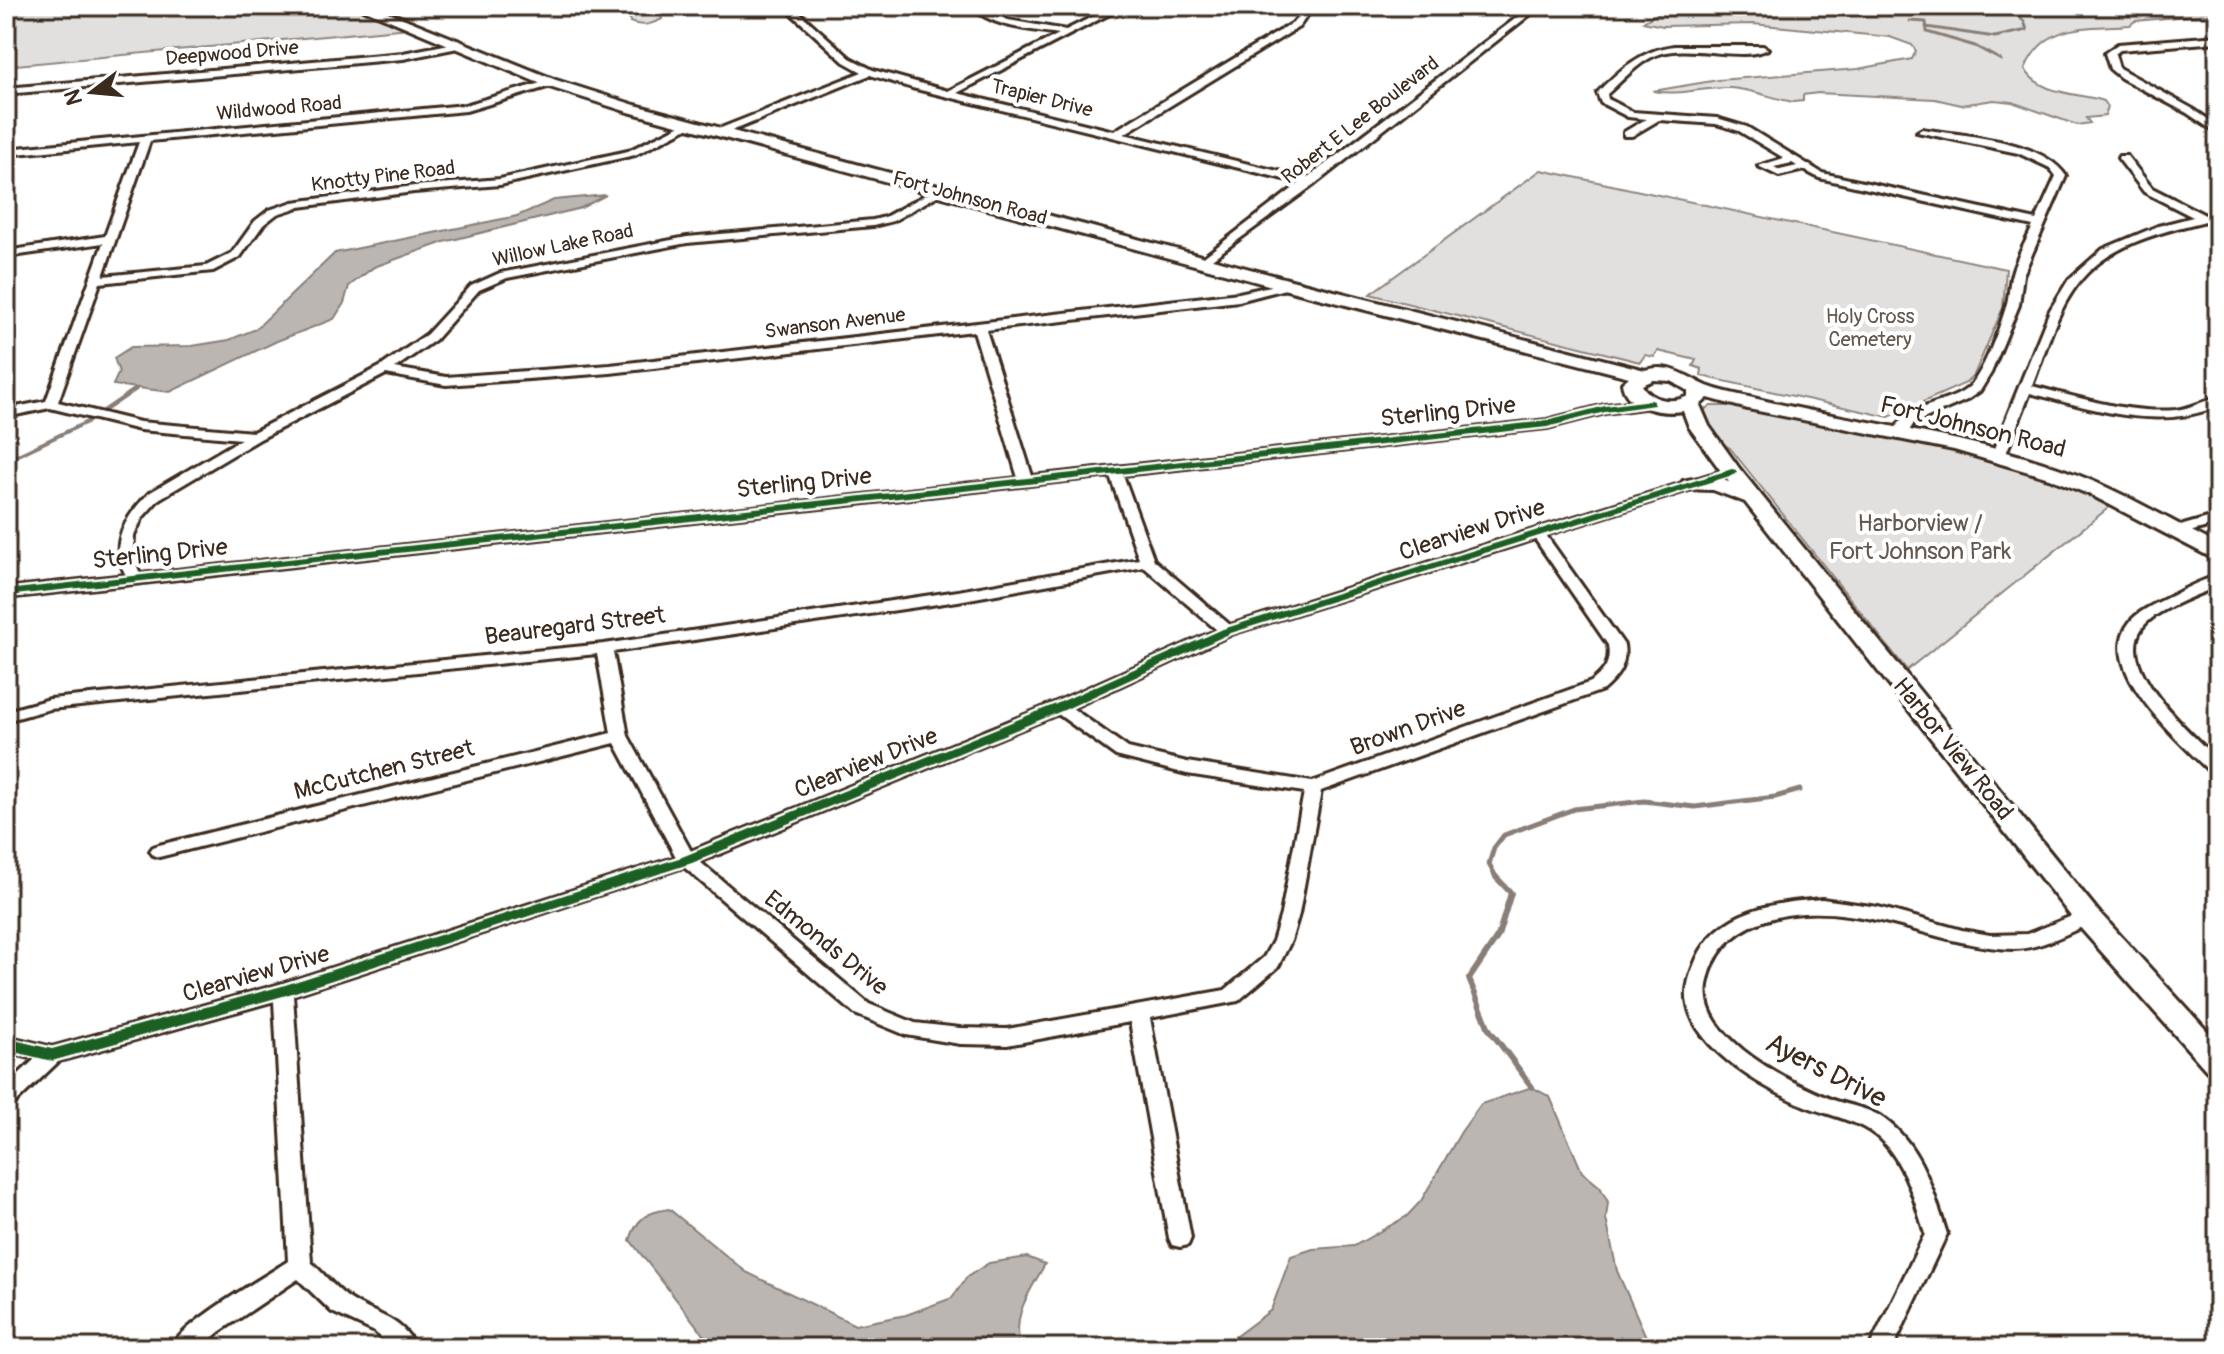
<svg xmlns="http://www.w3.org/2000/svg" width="2224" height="1354" viewBox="0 0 2224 1354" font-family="Pangolin,sans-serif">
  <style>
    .green { fill: #e2e0de; stroke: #8e857e; stroke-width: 2 }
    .water { fill: #bcb6b3; stroke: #887e77; stroke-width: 2 }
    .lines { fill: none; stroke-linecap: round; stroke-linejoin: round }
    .stream-far3 { stroke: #887e77; stroke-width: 3 }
    .stream-far2 { stroke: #887e77; stroke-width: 4 }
    .stream-far1 { stroke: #887e77; stroke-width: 5 }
    .stream { stroke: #887e77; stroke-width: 6 }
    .street-casing { stroke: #3b2a1e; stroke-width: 6 }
    .secondary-casing { stroke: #3b2a1e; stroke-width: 6 }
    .street { fill: #fff; fill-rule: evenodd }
    .secondary { fill: #fff; fill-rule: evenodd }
    .cycleway-casing { stroke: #fff; stroke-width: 5 }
    .cycleway { fill: #1b5e20; fill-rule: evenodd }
    .labels { text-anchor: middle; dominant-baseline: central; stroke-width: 8; stroke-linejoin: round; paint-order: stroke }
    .far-street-label { font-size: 20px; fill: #3b2a1e; stroke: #fff }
    .far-park-label { font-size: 20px; fill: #65584e; stroke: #fff }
    .street-label { font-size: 24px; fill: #3b2a1e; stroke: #fff }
    .park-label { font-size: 24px; fill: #65584e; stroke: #fff }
    .near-street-label { font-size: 28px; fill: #3b2a1e; stroke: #fff }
  </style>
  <rect width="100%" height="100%" fill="#fff"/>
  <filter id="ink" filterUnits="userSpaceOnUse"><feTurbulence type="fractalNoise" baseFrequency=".0125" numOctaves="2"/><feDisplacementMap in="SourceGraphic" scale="16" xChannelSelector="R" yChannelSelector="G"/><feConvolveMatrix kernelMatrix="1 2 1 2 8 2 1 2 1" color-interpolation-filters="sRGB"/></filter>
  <g filter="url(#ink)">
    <!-- green -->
    <path class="green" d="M 6,6 L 351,6 L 410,28 L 6,66 Z
      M 629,6 L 659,6 L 662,19 C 650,25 641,27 630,22 Z
      M 1671,6 L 2218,6 L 2218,13 L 2135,21 L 2130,25 C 2087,29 2045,21 2025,69 C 2039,95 2079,93 2104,101 L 2108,107 L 2105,116 L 2086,118 L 2090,123 L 2077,125 L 2012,102 L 1994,100 L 1961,105 L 1935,99 L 1818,93 L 1803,95 L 1803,101 L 1793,102 C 1772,98 1751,89 1730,88 C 1703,87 1680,96 1653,91 L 1718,80 L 1858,69 L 1912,59 L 1916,51 L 1912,45 L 1890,37 L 1753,24 L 1663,26 L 1643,22 Z
      M 1541,170 L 2006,269 L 2003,308 L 1974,375 L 1966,383 L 1889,417 L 1701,376 L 1702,369 L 1693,366 L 1696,360 L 1658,351 L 1654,357 L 1645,355 L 1640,362 L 1370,294 Z
      M 1711,406 L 1743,406 C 1868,431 1997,448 2112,505 L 1907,670 L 1730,448 L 1720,443 L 1702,419 L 1702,412 Z"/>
    <!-- water -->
    <path class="water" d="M 606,195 L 581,208 L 444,242 L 374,267 L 349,286 L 344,303 L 334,319 L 277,341 L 170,392 L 113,385 L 119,372 L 114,358 L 131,347 L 192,346 L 229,340 L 256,329 L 335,253 L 517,216 L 554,200 Z
      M 1532,1087 L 1550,1097 L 1582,1172 L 1600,1187 L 1608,1202 L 1606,1219 L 1617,1271 L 1651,1348 L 1220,1348 L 1271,1310 L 1291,1256 L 1313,1249 L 1354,1246 L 1407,1216 L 1421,1201 L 1461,1132 L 1481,1104 Z
      M 669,1209 L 746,1272 L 855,1325 L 906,1315 L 952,1298 L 967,1277 L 989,1263 L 1027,1257 L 1045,1264 C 1031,1290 1009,1318 1022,1348 L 714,1348 L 630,1240 C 637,1218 647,1212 669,1209 Z"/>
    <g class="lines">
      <!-- stream-far3 -->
      <path class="stream-far3" d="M 1910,21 L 1926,22 L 1927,32 L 1975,46 L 2001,60
        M 1926,27 L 1995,37 L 2027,30 L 2024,21 L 2014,13 L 2035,8 L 2031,6"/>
      <!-- stream-far2 -->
      <path class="stream-far2" d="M 16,456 L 89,421 L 136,389"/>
      <!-- stream-far1 -->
      <path class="stream-far1" d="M 1497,879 L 1489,864 L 1494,848 L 1504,835 L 1574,809 L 1644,801 L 1695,807 L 1775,797 L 1800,790"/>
      <!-- stream -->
      <path class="stream" d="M 1496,877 L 1511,893 L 1498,936 L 1469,979 L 1489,1029 L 1532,1087"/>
      <defs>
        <path id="street" d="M 783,6 L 792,6 L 850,58 L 873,70 L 948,91 L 1059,34 C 1029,29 993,28 970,6 L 979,6 L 1008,20 L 1066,30 L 1114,6 L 1125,6 L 957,93 L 1114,131 L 1293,23 L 1306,6 L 1314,6 L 1299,27 L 1124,134 L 1307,178 L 1532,6 L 1541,6 L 1315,184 L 1205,264 L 1199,261 L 1201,259 L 1300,183 L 912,88 L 870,75 L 724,134 L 716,134 L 716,130 L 862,72 L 844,62 Z
          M 2218,36 L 2218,42 L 2120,50 L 2115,54 L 2119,68 L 2193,109 L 2218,126 L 2218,134 L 2187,113 L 2121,78 L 2110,69 L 2105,53 L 2118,44 Z
          M 460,42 L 465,45 L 463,47 L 403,59 L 6,94 L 6,88 L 403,53 Z
          M 1674,46 L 1763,46 L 1768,49 C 1741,63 1688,42 1656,55 C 1637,63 1622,81 1607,94 L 1608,99 L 1633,112 L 1717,118 L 1747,127 L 1822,173 L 2036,220 L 2056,176 L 2050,168 L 2018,153 L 1917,132 L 1922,129 C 1964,136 2041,139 2066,176 L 2023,275 L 2019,305 L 1991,373 L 1980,391 L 1967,400 L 1914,423 L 1906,436 L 1901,437 L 1894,433 C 1903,403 1950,406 1970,386 C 1984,371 2000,327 2006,307 C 2009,298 2009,287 2011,277 C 2015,260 2026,242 2033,226 L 1819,178 L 1804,170 L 1779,176 L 1758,166 L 1784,158 L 1739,131 L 1716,124 L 1659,120 L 1632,136 L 1624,136 L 1624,132 L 1646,119 L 1628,117 L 1601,103 L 1597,93 C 1619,70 1642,50 1674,46 ZM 1792,163 L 1797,166 L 1780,170 L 1774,167 Z
          M 551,80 L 554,81 L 554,85 L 466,111 L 150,141 L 103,276 L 206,266 L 232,253 L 255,221 L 269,210 L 293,202 L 414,186 L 500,179 L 628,151 L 687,122 L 695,124 L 635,155 L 500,185 L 414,192 L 299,207 L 277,214 L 263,225 L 240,257 L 213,271 L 100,283 L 58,402 L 140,422 L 253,432 L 380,367 L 427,334 L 471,286 L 500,273 L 687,237 L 873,220 L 885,217 L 940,187 L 944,188 L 944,192 L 893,221 L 873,226 L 687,243 L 507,278 L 479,290 L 435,340 L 395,368 L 446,377 L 610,365 L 1239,293 L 1289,282 L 1293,283 L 1293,287 L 1239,301 L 986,330 L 1032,476 L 1547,420 L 1605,405 L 1651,399 L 1657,403 L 1651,407 L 1605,413 L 1547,428 L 1123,475 L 1154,560 L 1230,625 L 1727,469 L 1737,469 L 1739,472 L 1737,475 L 1546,535 L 1624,645 C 1627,665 1618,677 1603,690 L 1321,791 L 1299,914 L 1291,941 L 1278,967 L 1238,1001 L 1150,1018 L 1191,1238 L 1188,1245 L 1180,1247 L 1172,1245 L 1169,1238 L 1130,1022 L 1007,1045 L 960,1044 L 906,1035 L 855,1014 L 684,867 L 293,995 L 311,1262 C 323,1273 334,1287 347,1297 C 373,1316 400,1314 416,1348 L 389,1348 L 375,1332 L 332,1312 L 298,1279 L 219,1332 L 200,1348 L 171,1348 C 183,1322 262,1279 288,1261 L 274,1001 L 59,1061 L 13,1105 L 6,1107 L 6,1086 L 35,1059 L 6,1052 L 6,1036 L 52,1047 L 281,984 L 676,857 L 615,743 L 159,857 L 153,855 L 150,851 L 153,847 L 159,845 L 611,733 L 597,654 L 50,709 L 6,721 L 6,711 L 50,699 L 604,644 L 958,591 L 1139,559 L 1110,476 L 6,598 L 6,588 L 126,575 C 108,544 126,516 149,493 L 241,439 L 140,430 L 50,408 L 6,417 L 6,409 L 46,401 L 103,243 L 6,257 L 6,251 L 105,236 L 139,142 L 6,155 L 6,149 L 465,105 ZM 974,331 L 1018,478 L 140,574 L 133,556 L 134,535 L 143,517 L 159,499 L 260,439 L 386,374 L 446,385 L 610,373 ZM 1535,539 L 1608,645 C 1611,663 1605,671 1591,682 L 1312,782 L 1187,762 L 1128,748 L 1072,708 L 1232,634 ZM 1144,567 L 1217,630 L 1054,703 L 691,851 L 628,736 L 613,652 L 958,601 ZM 1058,714 L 1116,756 L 1187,774 L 1304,792 L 1281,914 L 1273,941 L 1264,957 L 1225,990 L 1007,1029 L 960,1028 L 915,1023 L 869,1004 L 700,862 Z
          M 2119,156 L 2127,156 L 2152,188 L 2205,215 L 2218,212 L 2218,218 C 2169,230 2108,242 2077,285 C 2055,314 2045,353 2032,386 C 2078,397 2128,414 2176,410 C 2191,408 2203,401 2218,397 L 2218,406 C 2158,432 2090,408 2030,393 L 2005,456 L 1998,460 L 1993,459 L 1991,456 L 2050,310 L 2069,279 L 2103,249 L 2158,226 L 2193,217 L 2144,192 L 2118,158 Z
          M 2218,515 L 2218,524 L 2175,536 L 2168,532 L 2170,529 Z
          M 2218,576 L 2218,586 C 2198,595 2154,610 2142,628 C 2114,668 2192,734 2218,760 L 2218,776 L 2212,774 C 2182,743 2093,668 2130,622 C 2138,611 2155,604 2167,598 C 2183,590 2200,580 2218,576 Z
          M 1822,899 L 1878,907 L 1962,930 L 1990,935 L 2027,934 L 2087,910 L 2094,912 L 2096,917 L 2094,922 C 2068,932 2042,949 2014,949 C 1956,948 1905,922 1848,915 C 1791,907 1719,918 1707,985 C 1703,1013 1723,1033 1743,1050 C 1770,1072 1802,1087 1833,1100 C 1850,1106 1870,1108 1884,1119 C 1921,1145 1934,1193 1947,1234 L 1893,1348 L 1869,1348 L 1925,1234 C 1915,1202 1906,1166 1882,1141 C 1861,1120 1830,1116 1805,1106 C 1765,1089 1697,1051 1688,1005 C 1684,989 1691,972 1697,958 C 1720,909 1773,903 1822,899 Z"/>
        <path id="secondary" d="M 356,6 L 373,6 L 556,80 L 635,105 L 1295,281 L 1645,370 C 1672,363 1685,376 1707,386 C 1720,391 1735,394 1749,397 C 1854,423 1962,433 2064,470 C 2118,489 2168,519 2218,545 L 2218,561 L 2093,496 L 2049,478 L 1954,450 L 1748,409 L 1708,398 L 1700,405 L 1709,426 L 1739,468 L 2097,910 L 2218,1043 L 2218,1075 L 2207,1071 L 2077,924 L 1745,502 L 1713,490 L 1683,489 L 1680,485 L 1683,481 C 1698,477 1714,477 1729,482 L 1689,427 L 1683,411 C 1662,414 1625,409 1622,383 L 1629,377 L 1283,289 L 625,111 L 546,86 ZM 1654,380 L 1671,381 L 1688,391 L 1688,396 C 1673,404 1651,401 1642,385 Z"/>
      </defs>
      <!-- street casing -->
      <use href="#street" class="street-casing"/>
      <!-- secondary casing -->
      <use href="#secondary" class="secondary-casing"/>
      <!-- street -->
      <use href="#street" class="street"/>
      <!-- secondary -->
      <use href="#secondary" class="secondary"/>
      <defs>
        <path id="cycleway" d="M 1651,400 L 1654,401 L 1654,405 L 1605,412 L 1547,427 L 6,596 L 6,590 L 1547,421 L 1605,406 Z
          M 1732,469 L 1736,470 L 1737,472 L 1736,474 L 1231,633 L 1064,710 L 692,863 L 283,996 L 52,1061 L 6,1050 L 6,1038 L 52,1049 L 282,986 L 682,857 L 1056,704 L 1223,629 Z"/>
      </defs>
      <!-- cycleway casing -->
      <use href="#cycleway" class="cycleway-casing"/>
      <!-- cycleway -->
      <use href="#cycleway" class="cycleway"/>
    </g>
  </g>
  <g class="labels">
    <!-- far-street labels -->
    <g class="far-street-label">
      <text transform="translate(232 53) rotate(-5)">Deepwood Drive</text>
      <text transform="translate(1042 98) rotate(14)">Trapier Drive</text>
      <text transform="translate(279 108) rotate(-5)">Wildwood Road</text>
      <text transform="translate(1360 120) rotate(-38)">Robert E Lee Boulevard</text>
      <text transform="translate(383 176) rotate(-7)">Knotty Pine Road</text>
      <text transform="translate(970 198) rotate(15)">Fort Johnson Road</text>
      <text transform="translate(563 245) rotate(-12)">Willow Lake Road</text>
      <text transform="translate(835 323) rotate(-7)">Swanson Avenue</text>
    </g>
    <!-- far-park labels -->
    <g class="far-park-label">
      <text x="1870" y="316">Holy Cross<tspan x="1870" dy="23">Cemetery</tspan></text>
    </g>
    <!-- street labels -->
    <g class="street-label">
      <text transform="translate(1448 412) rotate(-6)">Sterling Drive</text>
      <text transform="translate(1973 427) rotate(14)">Fort Johnson Road</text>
      <text transform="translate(804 483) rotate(-6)">Sterling Drive</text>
      <text transform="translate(1472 530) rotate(-18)">Clearview Drive</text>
      <text transform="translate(160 554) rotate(-6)">Sterling Drive</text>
      <text transform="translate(575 626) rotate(-7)">Beauregard Street</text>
      <text transform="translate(1408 728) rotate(-20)">Brown Drive</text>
      <text transform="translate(1953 749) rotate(51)">Harbor View Road</text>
      <text transform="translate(866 763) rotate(-22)">Clearview Drive</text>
      <text transform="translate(384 770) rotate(-14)">McCutchen Street</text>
      <text transform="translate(826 943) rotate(39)">Edmonds Drive</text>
      <text transform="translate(256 974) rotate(-16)">Clearview Drive</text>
    </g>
    <!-- park labels -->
    <g class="park-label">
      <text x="1920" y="523">Harborview /<tspan x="1920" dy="28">Fort Johnson Park</tspan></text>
    </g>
    <!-- near-street labels -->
    <g class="near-street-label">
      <text transform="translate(1826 1071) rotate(27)">Ayers Drive</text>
    </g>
  </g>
  <!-- margin -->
  <rect width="2224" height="1354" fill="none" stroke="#fff" stroke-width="32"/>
  <rect x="16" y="16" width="2192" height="1322" fill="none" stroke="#3b2a1e" stroke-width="3" filter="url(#ink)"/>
  <!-- north arrow -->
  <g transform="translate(92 92) rotate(254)" stroke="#ffffff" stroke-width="6" paint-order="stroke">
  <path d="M0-6L14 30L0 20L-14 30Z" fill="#3b2a1e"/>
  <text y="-12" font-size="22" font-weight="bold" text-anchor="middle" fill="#3b2a1e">N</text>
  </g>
</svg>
